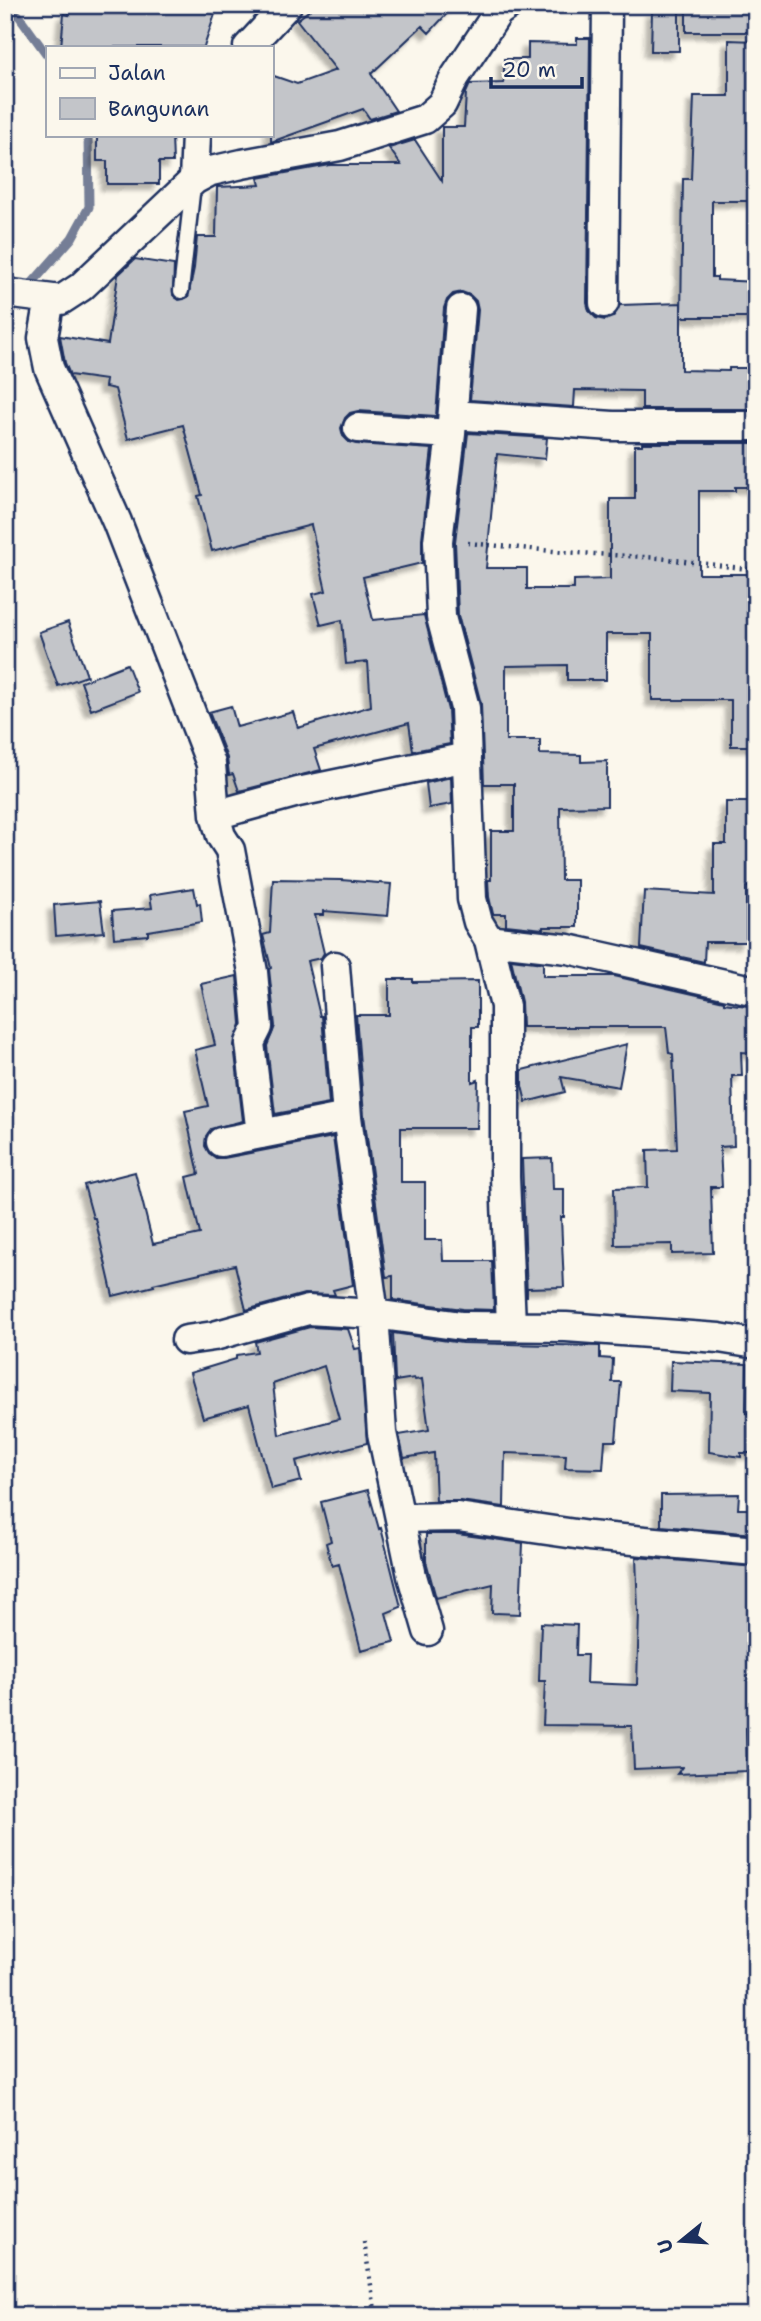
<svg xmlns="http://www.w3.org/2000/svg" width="761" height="2321" viewBox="0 0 761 2321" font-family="'Shantell Sans',sans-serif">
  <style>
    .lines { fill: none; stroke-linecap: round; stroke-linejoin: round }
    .stream { stroke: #747e96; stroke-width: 9 }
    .building { fill: #c3c5c9; stroke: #1b2f5e; stroke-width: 2; fill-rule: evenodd; filter: url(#shadow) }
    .lane-casing { stroke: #1b2f5e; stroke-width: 19 }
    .street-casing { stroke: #1b2f5e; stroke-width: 33 }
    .path { stroke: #1b2f5e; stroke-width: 4.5; stroke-dasharray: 2 5; stroke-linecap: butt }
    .lane { stroke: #fbf7ec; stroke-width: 14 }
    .street { stroke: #fbf7ec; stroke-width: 28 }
  </style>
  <defs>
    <filter id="shadow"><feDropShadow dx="-6" dy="6" stdDeviation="2" flood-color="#0004"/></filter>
  </defs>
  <rect width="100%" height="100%" fill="#fbf7ec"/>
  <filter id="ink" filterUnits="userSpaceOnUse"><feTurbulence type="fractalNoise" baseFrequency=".0143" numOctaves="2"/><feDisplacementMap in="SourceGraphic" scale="14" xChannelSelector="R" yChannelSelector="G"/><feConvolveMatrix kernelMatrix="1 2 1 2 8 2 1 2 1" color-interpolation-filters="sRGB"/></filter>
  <g filter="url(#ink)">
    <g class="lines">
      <!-- stream -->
      <path class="stream" d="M 6,5 L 19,16 L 47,55
        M 26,290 L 72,238 L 89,207 L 88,135
        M 5,316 L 17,301"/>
    </g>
    <!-- building -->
    <path class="building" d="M 70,5 L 190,5 L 215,14 L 204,47 L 61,47 L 64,14 L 69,15 Z
      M 316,5 L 455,5 L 429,33 L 422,26 L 371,74 L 396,111 L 370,119 L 363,109 L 271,142 L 271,75 L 297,84 L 336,70 L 297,20 Z
      M 686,5 L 752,5 L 752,32 L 686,32 Z
      M 652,11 L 679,11 L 679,51 L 651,51 Z
      M 577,38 L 590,38 L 587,303 L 589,311 L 596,318 L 605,320 L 613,317 L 620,305 L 681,303 L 681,370 L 729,371 L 729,368 L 756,368 L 756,409 L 642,409 L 642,391 L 575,390 L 574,407 L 470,400 L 478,310 L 476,301 L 470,295 L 462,292 L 453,294 L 447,300 L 444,308 L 436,416 L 358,411 L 350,413 L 345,418 L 341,428 L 343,436 L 349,442 L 356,444 L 432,449 L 422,539 L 422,563 L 363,577 L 373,620 L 424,615 L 448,710 L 450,744 L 413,751 L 409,723 L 314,749 L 321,770 L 239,791 L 233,774 L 229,775 L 227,758 L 209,712 L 231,706 L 237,727 L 293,712 L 298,728 L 371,706 L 368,662 L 346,664 L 342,620 L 321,625 L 313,594 L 326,591 L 311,525 L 212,551 L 198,496 L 202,495 L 183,425 L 128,439 L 115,389 L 105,387 L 106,380 L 70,375 L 65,363 L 60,336 L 108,344 L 118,275 L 135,259 L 174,265 L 173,295 L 179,300 L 188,297 L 194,268 L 197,237 L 216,237 L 217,187 L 260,185 L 258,178 L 330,165 L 401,165 L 389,148 L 415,140 L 442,181 L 442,127 L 464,127 L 466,93 L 470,84 L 504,83 L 504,59 L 528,59 L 528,43 L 577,44 Z
      M 729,40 L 756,41 L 756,201 L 712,201 L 712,277 L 717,277 L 717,280 L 756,282 L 756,317 L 681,317 L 683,179 L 691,179 L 694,96 L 729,96 Z
      M 97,135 L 172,135 L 173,162 L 159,162 L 159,184 L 107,184 L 107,161 L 97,161 Z
      M 468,433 L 547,438 L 545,459 L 497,454 L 486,568 L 527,568 L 527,589 L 574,589 L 574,580 L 610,579 L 610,499 L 635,499 L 635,445 L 642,445 L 642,443 L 756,443 L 756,487 L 735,487 L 735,491 L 699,491 L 699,574 L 756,574 L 756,746 L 731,746 L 731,700 L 652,700 L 652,634 L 606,634 L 606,680 L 567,680 L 567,665 L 506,666 L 506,740 L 540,740 L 540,754 L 581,755 L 581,762 L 607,761 L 607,806 L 560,807 L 561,880 L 577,880 L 577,927 L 543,927 L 543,929 L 506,925 L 506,914 L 493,914 L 489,897 L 488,880 L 491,880 L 491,831 L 514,831 L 514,784 L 484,784 L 481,704 L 458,615 L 455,542 Z
      M 68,622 L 87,676 L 58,686 L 39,632 Z
      M 127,664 L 138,692 L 91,710 L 81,682 Z
      M 451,777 L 452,804 L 429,808 L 426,783 Z
      M 726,802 L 756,802 L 756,887 L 746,887 L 746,942 L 705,942 L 704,962 L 641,948 L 644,891 L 714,895 L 714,844 L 726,844 Z
      M 273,879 L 341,880 L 391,884 L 388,916 L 324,911 L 324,915 L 315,915 L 324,953 L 321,958 L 307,961 L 320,1016 L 322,1016 L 329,1104 L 275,1114 L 267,1046 L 275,1026 L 269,969 L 271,968 L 263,935 L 270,933 Z
      M 194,888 L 197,904 L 200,903 L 202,922 L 148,931 L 148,935 L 114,938 L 112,911 L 152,908 L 150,895 Z
      M 100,901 L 104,932 L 56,936 L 54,905 Z
      M 511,959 L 543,963 L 543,976 L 614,976 L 724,1001 L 724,1003 L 756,1007 L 756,1053 L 741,1052 L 742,1076 L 732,1076 L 734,1146 L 720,1147 L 722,1187 L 711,1187 L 713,1253 L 672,1254 L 672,1244 L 615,1245 L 614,1188 L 648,1187 L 647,1150 L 677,1149 L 673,1054 L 669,1053 L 666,1027 L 522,1027 L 521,1002 Z
      M 237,976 L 241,1024 L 234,1045 L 243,1121 L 211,1129 L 206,1136 L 205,1146 L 209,1153 L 216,1158 L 224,1158 L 333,1137 L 353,1285 L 333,1290 L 335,1295 L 304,1294 L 246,1310 L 235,1265 L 153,1284 L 154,1286 L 113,1296 L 95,1218 L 93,1218 L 84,1185 L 135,1172 L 153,1244 L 200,1234 L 187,1177 L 199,1174 L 185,1111 L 208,1106 L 195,1050 L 215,1045 L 201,984 Z
      M 389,979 L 413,979 L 413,982 L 478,981 L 478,1027 L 472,1027 L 472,1082 L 478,1080 L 477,1128 L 401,1128 L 401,1182 L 425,1182 L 425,1240 L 442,1240 L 443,1261 L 492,1261 L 494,1310 L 463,1309 L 393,1300 L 393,1276 L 386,1277 L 364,1115 L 356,1015 L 389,1015 Z
      M 627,1044 L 619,1087 L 561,1077 L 565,1092 L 526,1102 L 522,1086 L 522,1070 Z
      M 552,1158 L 553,1189 L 564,1189 L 564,1217 L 561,1217 L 564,1287 L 527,1288 L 527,1297 L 522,1159 Z
      M 310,1327 L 348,1329 L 355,1349 L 360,1348 L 367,1443 L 296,1461 L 301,1481 L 271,1489 L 249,1405 L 203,1418 L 190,1373 L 236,1359 L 236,1355 L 257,1352 L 255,1342 ZM 324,1366 L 339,1419 L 279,1435 L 273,1384 Z
      M 393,1333 L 462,1343 L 600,1346 L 600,1358 L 613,1359 L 612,1382 L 621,1382 L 616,1441 L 605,1441 L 603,1469 L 565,1468 L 566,1455 L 505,1453 L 504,1507 L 460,1501 L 436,1501 L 434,1453 L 404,1458 L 399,1435 L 429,1430 L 422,1379 L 415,1380 L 414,1378 L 395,1381 Z
      M 671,1361 L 747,1364 L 746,1413 L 756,1414 L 756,1453 L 741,1453 L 741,1457 L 709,1452 L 710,1393 L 670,1391 Z
      M 368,1490 L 379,1529 L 381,1528 L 401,1607 L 386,1613 L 394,1642 L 361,1650 L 339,1564 L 332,1566 L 326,1543 L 331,1541 L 321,1502 Z
      M 739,1494 L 738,1509 L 756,1509 L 755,1534 L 661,1526 L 661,1495 Z
      M 426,1534 L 457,1534 L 523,1543 L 520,1614 L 492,1613 L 493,1584 L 436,1598 L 426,1561 Z
      M 636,1557 L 756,1567 L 756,1585 L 753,1585 L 755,1646 L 752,1646 L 756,1728 L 746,1728 L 747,1771 L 677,1774 L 682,1767 L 634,1769 L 632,1726 L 543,1725 L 545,1681 L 539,1681 L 541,1623 L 577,1625 L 576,1655 L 587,1655 L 586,1683 L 637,1685 L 639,1611 L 638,1611 Z"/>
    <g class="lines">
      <defs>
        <path id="lane" d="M 181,291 L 193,185"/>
        <path id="street" d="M 248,47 L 287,5
          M 194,180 L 196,135
          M 5,293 L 61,300 L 81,287 L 194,180 L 211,171 L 242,164 L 340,146 L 425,119 L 442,104 L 455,77 L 498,12 L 508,5
          M 50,299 L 43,338 L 49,368 L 117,522 L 211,764 L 215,815 L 221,836 L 230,850 L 253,972 L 258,1027 L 250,1043 L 261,1134
          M 604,303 L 607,5
          M 461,309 L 451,434 L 438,541 L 441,617 L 465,708 L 472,899 L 478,922 L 489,940 L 505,1006 L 505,1177 L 511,1325
          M 453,415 L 613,426 L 756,426
          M 358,428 L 451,434
          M 215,815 L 298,792 L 467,757
          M 489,940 L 568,949 L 756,991
          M 335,966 L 347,1117 L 374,1314 L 382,1433 L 412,1576 L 428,1631
          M 221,1142 L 347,1117
          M 186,1340 L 214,1336 L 308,1310 L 374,1314 L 462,1326 L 566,1327 L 719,1338 L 756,1344
          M 401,1518 L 458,1517 L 589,1536 L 756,1551"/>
      </defs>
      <!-- lane casing -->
      <use href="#lane" class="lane-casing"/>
      <!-- street casing -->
      <use href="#street" class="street-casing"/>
      <!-- path -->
      <path class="path" d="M 468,543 L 563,552 L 660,558 L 756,570
        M 364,2242 L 376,2316"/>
      <!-- lane -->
      <use href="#lane" class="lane"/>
      <!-- street -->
      <use href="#street" class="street"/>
    </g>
  </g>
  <!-- margin -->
  <rect width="761" height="2321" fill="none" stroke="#fbf7ec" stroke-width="28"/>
  <rect x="14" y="14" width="733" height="2293" fill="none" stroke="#1b2f5e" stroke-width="2.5" filter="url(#ink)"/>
  <!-- legend -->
  <rect x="46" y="46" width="228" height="91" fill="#fbf7ec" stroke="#a1a7b3" stroke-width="2"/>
  <rect x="60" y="68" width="35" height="10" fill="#fbf7ec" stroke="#a1a7b3" stroke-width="2"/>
  <text x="108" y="80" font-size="21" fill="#1b2f5e">Jalan</text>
  <rect x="60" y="98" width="35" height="21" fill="#c3c5c9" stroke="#a1a7b3" stroke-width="2"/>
  <text x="108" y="116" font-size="21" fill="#1b2f5e">Bangunan</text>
  <!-- north arrow -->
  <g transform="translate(681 2241) rotate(252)" stroke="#fbf7ec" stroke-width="5" paint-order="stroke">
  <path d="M0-5L12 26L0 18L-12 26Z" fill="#1b2f5e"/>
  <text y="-10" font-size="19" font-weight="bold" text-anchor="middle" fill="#1b2f5e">U</text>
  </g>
  <!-- scale -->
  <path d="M491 77v10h91v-10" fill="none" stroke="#1b2f5e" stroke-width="3.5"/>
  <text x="502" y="77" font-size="21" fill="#1b2f5e" stroke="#fbf7ec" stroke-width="5" paint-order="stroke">20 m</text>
</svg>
